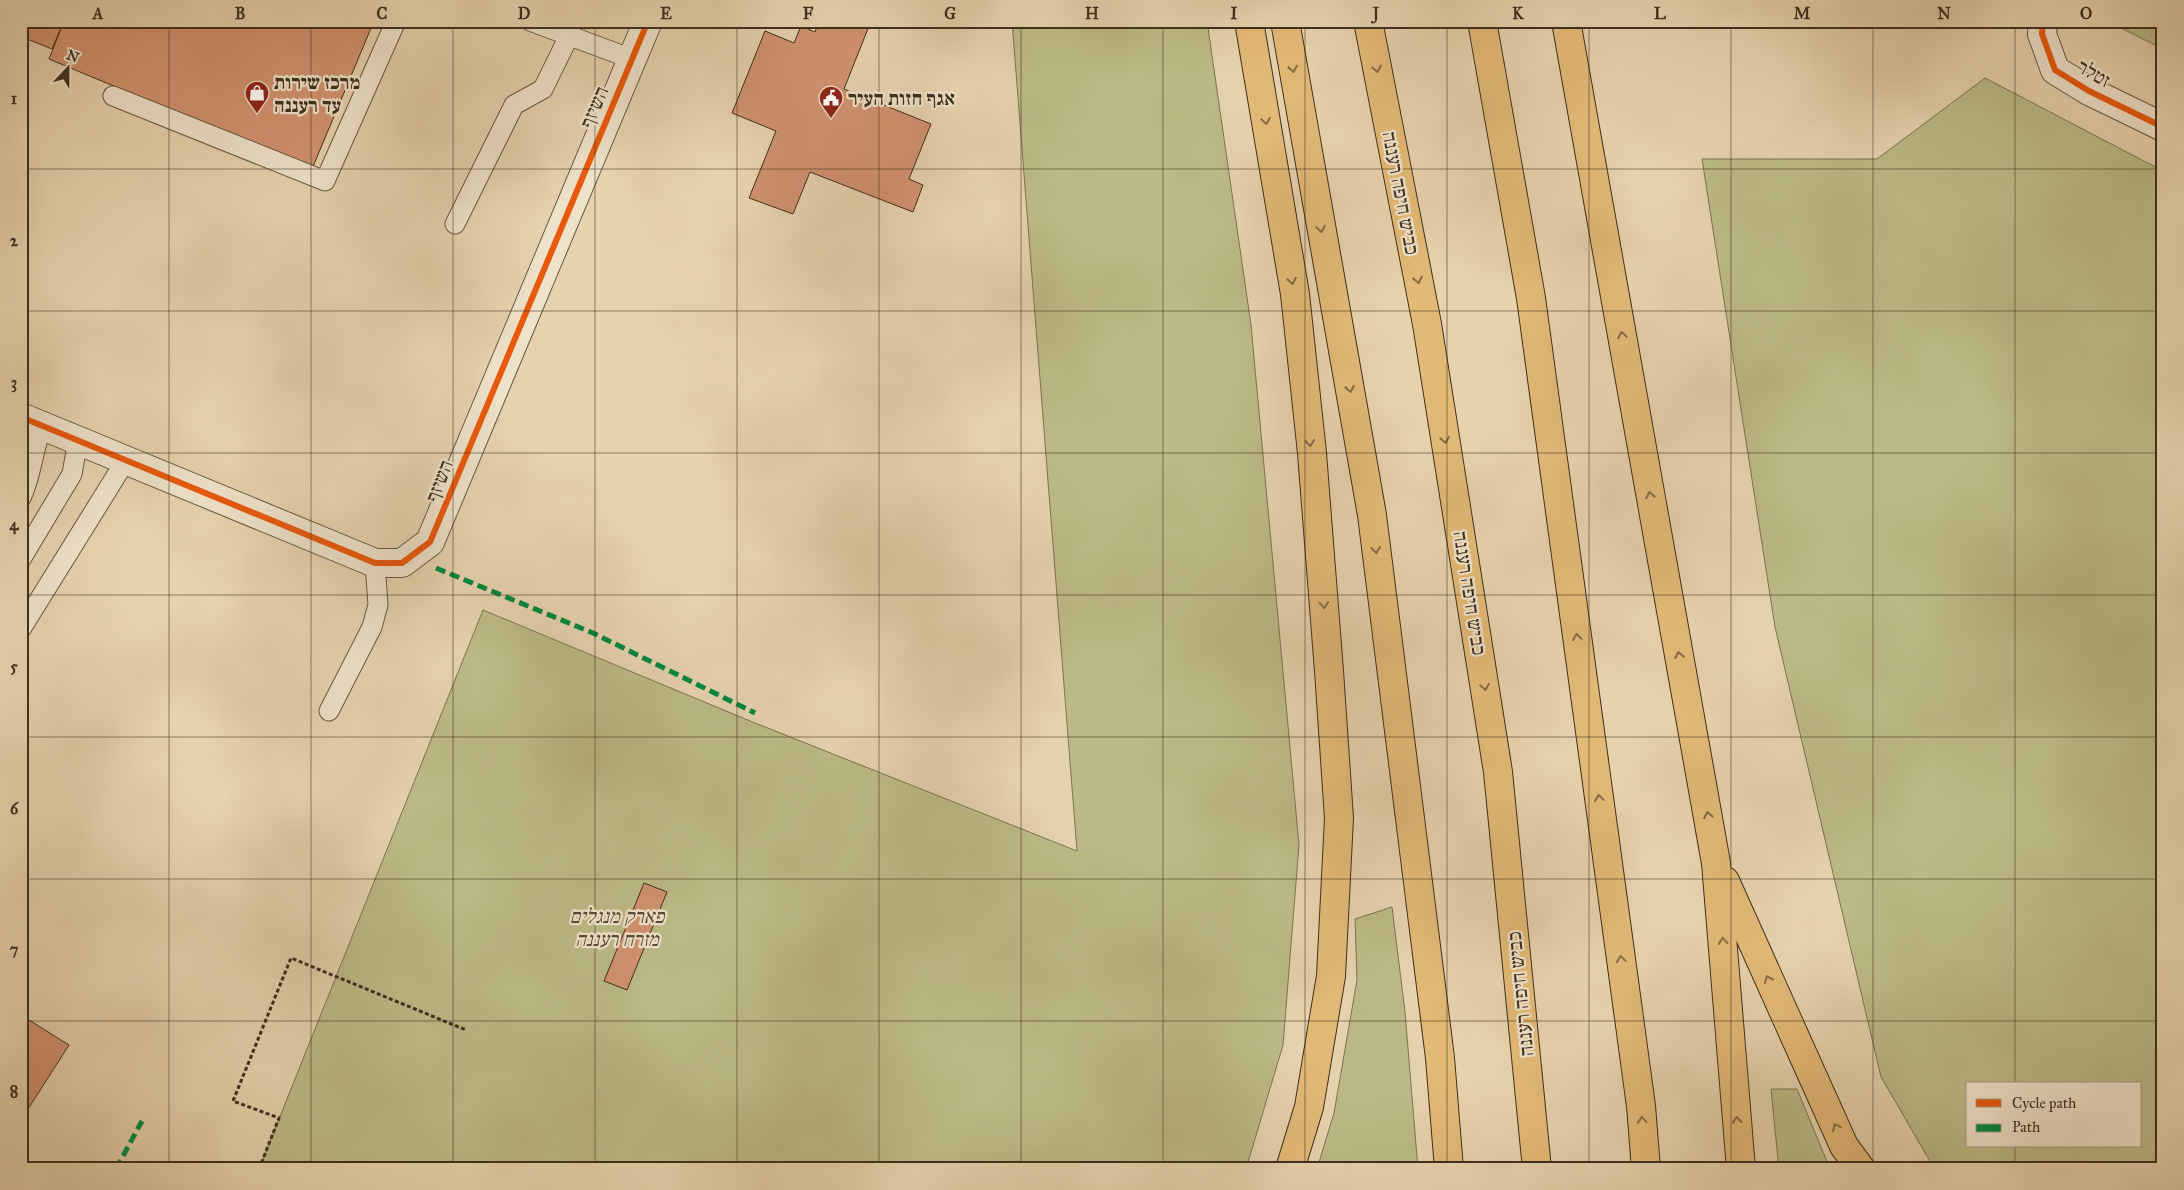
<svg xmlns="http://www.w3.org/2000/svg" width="2184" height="1190" viewBox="0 0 2184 1190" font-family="'IM FELL Great Primer','Frank Ruhl Libre',serif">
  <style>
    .green { fill: #bbba86; stroke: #7c7452; fill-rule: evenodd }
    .building { fill: #d1926f; stroke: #3e2f1f }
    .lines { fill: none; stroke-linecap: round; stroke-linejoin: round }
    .lane-casing { stroke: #685842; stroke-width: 21 }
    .street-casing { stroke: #685842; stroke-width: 30 }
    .highway-casing { stroke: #3e2f1f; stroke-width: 30 }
    .path { stroke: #3e2f1f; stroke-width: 3; stroke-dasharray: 4 2.5; stroke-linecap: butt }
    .lane { stroke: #efe2ca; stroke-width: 19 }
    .street { stroke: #efe2ca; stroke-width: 28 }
    .highway { stroke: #e3b976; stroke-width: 28 }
    .quiet { stroke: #00873e; stroke-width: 5; stroke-dasharray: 10 5; stroke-linecap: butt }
    .cycleway-casing { stroke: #efe2ca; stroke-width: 9 }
    .cycleway { stroke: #e8590c; stroke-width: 6 }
    .oneway { stroke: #886d46 }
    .grid { fill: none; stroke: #3e2f1f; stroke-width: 1; stroke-opacity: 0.55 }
    .labels { text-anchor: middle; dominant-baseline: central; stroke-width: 4.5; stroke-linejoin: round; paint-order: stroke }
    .street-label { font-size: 20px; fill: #3e2f1f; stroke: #efe2ca }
    .poi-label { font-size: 20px; font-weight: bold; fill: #3e2f1f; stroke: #efe2ca; text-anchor: start }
    .park-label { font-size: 20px; font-style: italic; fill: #574b34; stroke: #efe2ca }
    .neatline { fill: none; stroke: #3e2f1f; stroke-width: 2 }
    .grid-label { font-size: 16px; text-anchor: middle; font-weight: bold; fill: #3e2f1f }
  </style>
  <rect width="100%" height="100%" fill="#e6d2ad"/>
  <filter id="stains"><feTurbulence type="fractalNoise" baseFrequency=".004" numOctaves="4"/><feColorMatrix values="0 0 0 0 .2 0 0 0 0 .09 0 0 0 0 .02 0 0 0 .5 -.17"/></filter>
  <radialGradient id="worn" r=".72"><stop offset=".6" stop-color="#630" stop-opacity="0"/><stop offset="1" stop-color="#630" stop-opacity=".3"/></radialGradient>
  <!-- green -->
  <path class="green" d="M 1012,21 L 1207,21 L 1251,325 L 1299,845 L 1283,1045 L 1246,1169 L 259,1169 L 483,610 L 755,723 L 1077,851 Z
    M 2107,21 L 2163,21 L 2163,49 Z
    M 1985,78 L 2163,171 L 2163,1169 L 1937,1169 L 1931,1163 L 1881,1077 L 1775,627 L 1702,159 L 1877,159 ZM 1968,1084 L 2140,1084 L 2140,1146 L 1968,1146 Z
    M 1392,907 L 1405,1012 L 1418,1169 L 1317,1169 L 1334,1113 L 1357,980 L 1355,919 Z
    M 1771,1089 L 1797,1089 L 1830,1169 L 1779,1169 Z"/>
  <!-- building -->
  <path class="building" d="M 29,21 L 64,21 L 52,49 L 22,37 Z
    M 64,21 L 374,21 L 312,169 L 49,59 Z
    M 819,21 L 871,21 L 844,89 L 931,124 L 909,179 L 923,185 L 913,212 L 810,172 L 793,214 L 749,198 L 776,131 L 732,113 L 765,31 L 794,43 L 801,26 L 815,32 Z
    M 644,883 L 667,892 L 627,990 L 604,981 Z
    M 21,1015 L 69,1045 L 21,1120 Z"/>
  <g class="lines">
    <defs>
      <path id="lane" d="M 530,21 L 632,59
        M 113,96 L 325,181 L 396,21
        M 455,224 L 514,105 L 543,89 L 569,36 L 568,21
        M 21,498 C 32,475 33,449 42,426
        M 21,559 L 72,474 L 78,440
        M 21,629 L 126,460
        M 329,711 L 372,627 L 378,605 L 375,563"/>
      <path id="street" d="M 2043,21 L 2042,34 L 2055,70 L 2089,91 L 2163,127
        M 21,417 L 375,563 L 402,563 L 430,542 L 648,21"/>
      <path id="highway" d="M 1249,21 L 1295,294 L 1312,453 L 1329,671 L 1339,818 L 1331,976 L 1309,1107 L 1290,1169
        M 1285,21 L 1372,515 L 1440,1058 L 1449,1169
        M 1368,21 L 1427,324 L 1498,772 L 1537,1169
        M 1482,21 L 1531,298 L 1641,1106 L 1646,1169
        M 1566,21 L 1716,863 L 1741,1169
        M 1725,881 L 1844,1146 L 1861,1169"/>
    </defs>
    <!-- lane casing -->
    <use href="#lane" class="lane-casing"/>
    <!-- street casing -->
    <use href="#street" class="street-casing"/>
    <!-- highway casing -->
    <use href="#highway" class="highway-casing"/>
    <!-- path -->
    <path class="path" d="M 259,1169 L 279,1118 L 233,1101 L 291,958 L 466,1030"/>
    <!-- lane -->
    <use href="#lane" class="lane"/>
    <!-- street -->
    <use href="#street" class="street"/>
    <!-- highway -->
    <use href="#highway" class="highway"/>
    <!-- quiet -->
    <path class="quiet" d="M 436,568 L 593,633 L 755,713
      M 116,1169 L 142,1121"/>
    <defs>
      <path id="cycleway" d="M 2043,21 L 2042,34 L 2055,70 L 2089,91 L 2163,127
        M 21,417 L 375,563 L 402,563 L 430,542 L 648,21"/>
    </defs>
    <!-- cycleway casing -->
    <use href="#cycleway" class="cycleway-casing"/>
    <!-- cycleway -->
    <use href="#cycleway" class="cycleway"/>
  </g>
  <!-- one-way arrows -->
  <defs><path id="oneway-chevron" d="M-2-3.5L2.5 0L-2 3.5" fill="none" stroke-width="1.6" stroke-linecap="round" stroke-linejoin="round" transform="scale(1.25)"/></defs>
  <g class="oneway">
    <use href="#oneway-chevron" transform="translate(1293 69) rotate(80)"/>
    <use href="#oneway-chevron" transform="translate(1377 69) rotate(79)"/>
    <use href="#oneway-chevron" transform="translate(1266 121) rotate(81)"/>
    <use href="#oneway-chevron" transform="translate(1321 229) rotate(80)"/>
    <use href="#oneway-chevron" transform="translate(1418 280) rotate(79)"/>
    <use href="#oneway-chevron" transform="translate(1292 281) rotate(81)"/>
    <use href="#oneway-chevron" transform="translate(1622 335) rotate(-100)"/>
    <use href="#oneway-chevron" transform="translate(1350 389) rotate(80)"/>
    <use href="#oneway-chevron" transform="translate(1445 440) rotate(81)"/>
    <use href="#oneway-chevron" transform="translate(1310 443) rotate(84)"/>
    <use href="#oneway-chevron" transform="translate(1650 495) rotate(-100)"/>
    <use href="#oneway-chevron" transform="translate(1376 550) rotate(83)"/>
    <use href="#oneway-chevron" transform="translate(1324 605) rotate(85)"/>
    <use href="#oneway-chevron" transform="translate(1577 637) rotate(-98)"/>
    <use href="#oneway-chevron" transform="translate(1679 655) rotate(-100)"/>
    <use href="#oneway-chevron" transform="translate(1485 687) rotate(81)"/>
    <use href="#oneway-chevron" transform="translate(1599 798) rotate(-98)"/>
    <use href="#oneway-chevron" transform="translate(1708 815) rotate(-100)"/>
    <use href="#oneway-chevron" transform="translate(1723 941) rotate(-95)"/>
    <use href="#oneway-chevron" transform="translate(1621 959) rotate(-98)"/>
    <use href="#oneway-chevron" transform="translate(1768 979) rotate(-114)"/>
    <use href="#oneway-chevron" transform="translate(1642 1120) rotate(-95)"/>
    <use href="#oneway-chevron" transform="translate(1737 1120) rotate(-95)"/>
    <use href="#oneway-chevron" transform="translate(1836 1127) rotate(-115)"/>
  </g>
  <!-- grid -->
  <path class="grid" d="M 169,21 L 169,1169M 311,21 L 311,1169M 453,21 L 453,1169M 595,21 L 595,1169M 737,21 L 737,1169M 879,21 L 879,1169M 1021,21 L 1021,1169M 1163,21 L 1163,1169M 1305,21 L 1305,1169M 1447,21 L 1447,1169M 1589,21 L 1589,1169M 1731,21 L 1731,1169M 1873,21 L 1873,1169M 2015,21 L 2015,1084M 21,169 L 2163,169M 21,311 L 2163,311M 21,453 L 2163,453M 21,595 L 2163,595M 21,737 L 2163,737M 21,879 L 2163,879M 21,1021 L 2163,1021M 2015,1146 L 2015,1169"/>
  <!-- icons -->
  <defs>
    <symbol id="shop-pin" viewBox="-11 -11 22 30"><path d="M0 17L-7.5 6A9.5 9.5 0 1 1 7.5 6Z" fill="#8f2418" stroke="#efe2ca"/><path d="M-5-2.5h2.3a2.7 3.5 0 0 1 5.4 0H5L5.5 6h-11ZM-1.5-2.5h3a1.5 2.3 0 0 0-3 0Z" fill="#fff"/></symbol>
    <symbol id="civic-pin" viewBox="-11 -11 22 30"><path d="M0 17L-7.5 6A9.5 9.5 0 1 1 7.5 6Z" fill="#8f2418" stroke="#efe2ca"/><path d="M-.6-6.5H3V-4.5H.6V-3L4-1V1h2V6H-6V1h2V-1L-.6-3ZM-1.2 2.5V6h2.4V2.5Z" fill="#fff"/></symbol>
  </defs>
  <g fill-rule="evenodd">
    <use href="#shop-pin" x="243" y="79" width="28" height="38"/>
    <use href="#civic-pin" x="817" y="84" width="28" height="38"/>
  </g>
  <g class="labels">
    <!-- street labels -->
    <g class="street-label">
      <text transform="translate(2094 73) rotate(30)">זטלר</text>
      <text transform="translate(594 107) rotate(-67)">השיזף</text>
      <text transform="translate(1401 193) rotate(79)">כביש חיפה רעננה</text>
      <text transform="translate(439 481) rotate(-69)">השיזף</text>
      <text transform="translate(1470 593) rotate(81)">כביש חיפה רעננה</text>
      <text transform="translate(1520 994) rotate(-96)">כביש חיפה רעננה</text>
    </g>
    <!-- poi labels -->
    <g class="poi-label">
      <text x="274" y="82">מרכז שירות<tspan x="274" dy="23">עד רעננה</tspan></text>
      <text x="848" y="98">אגף חזות העיר</text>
    </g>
    <!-- park labels -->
    <g class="park-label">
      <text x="617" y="916">פארק מנגלים<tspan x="617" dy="23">מזרח רעננה</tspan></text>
    </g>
  </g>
  <!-- margin -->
  <rect width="2184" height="1190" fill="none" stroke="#e6d2ad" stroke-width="55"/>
  <!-- legend -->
  <rect x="1966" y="1082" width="175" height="65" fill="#efe2ca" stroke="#a89a86"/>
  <rect x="1976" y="1099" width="25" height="8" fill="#e8590c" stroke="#a89a86"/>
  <text x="2012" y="1108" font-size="15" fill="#3e2f1f">Cycle path</text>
  <rect x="1976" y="1124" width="25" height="8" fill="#00873e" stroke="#a89a86"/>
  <text x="2012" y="1132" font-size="15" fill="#3e2f1f">Path</text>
  <!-- north arrow -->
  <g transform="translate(68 68) rotate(22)" stroke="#efe2ca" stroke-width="4" paint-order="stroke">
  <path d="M0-4L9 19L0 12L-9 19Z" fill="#3e2f1f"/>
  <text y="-8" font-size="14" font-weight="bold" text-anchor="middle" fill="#3e2f1f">N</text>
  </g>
  <rect x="28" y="28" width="2128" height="1134" class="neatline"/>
  <g class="grid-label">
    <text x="98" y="19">A</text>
    <text x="240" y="19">B</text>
    <text x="382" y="19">C</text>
    <text x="524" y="19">D</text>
    <text x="666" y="19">E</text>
    <text x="808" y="19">F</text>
    <text x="950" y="19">G</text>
    <text x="1092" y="19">H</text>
    <text x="1234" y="19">I</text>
    <text x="1376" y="19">J</text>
    <text x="1518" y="19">K</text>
    <text x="1660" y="19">L</text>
    <text x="1802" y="19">M</text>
    <text x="1944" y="19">N</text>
    <text x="2086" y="19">O</text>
    <text x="14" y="104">1</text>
    <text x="14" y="246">2</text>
    <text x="14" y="388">3</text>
    <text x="14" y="530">4</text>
    <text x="14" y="672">5</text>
    <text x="14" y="814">6</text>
    <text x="14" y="955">7</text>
    <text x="14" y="1097">8</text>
  </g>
  <rect width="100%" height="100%" filter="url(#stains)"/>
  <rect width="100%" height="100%" fill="url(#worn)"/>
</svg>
